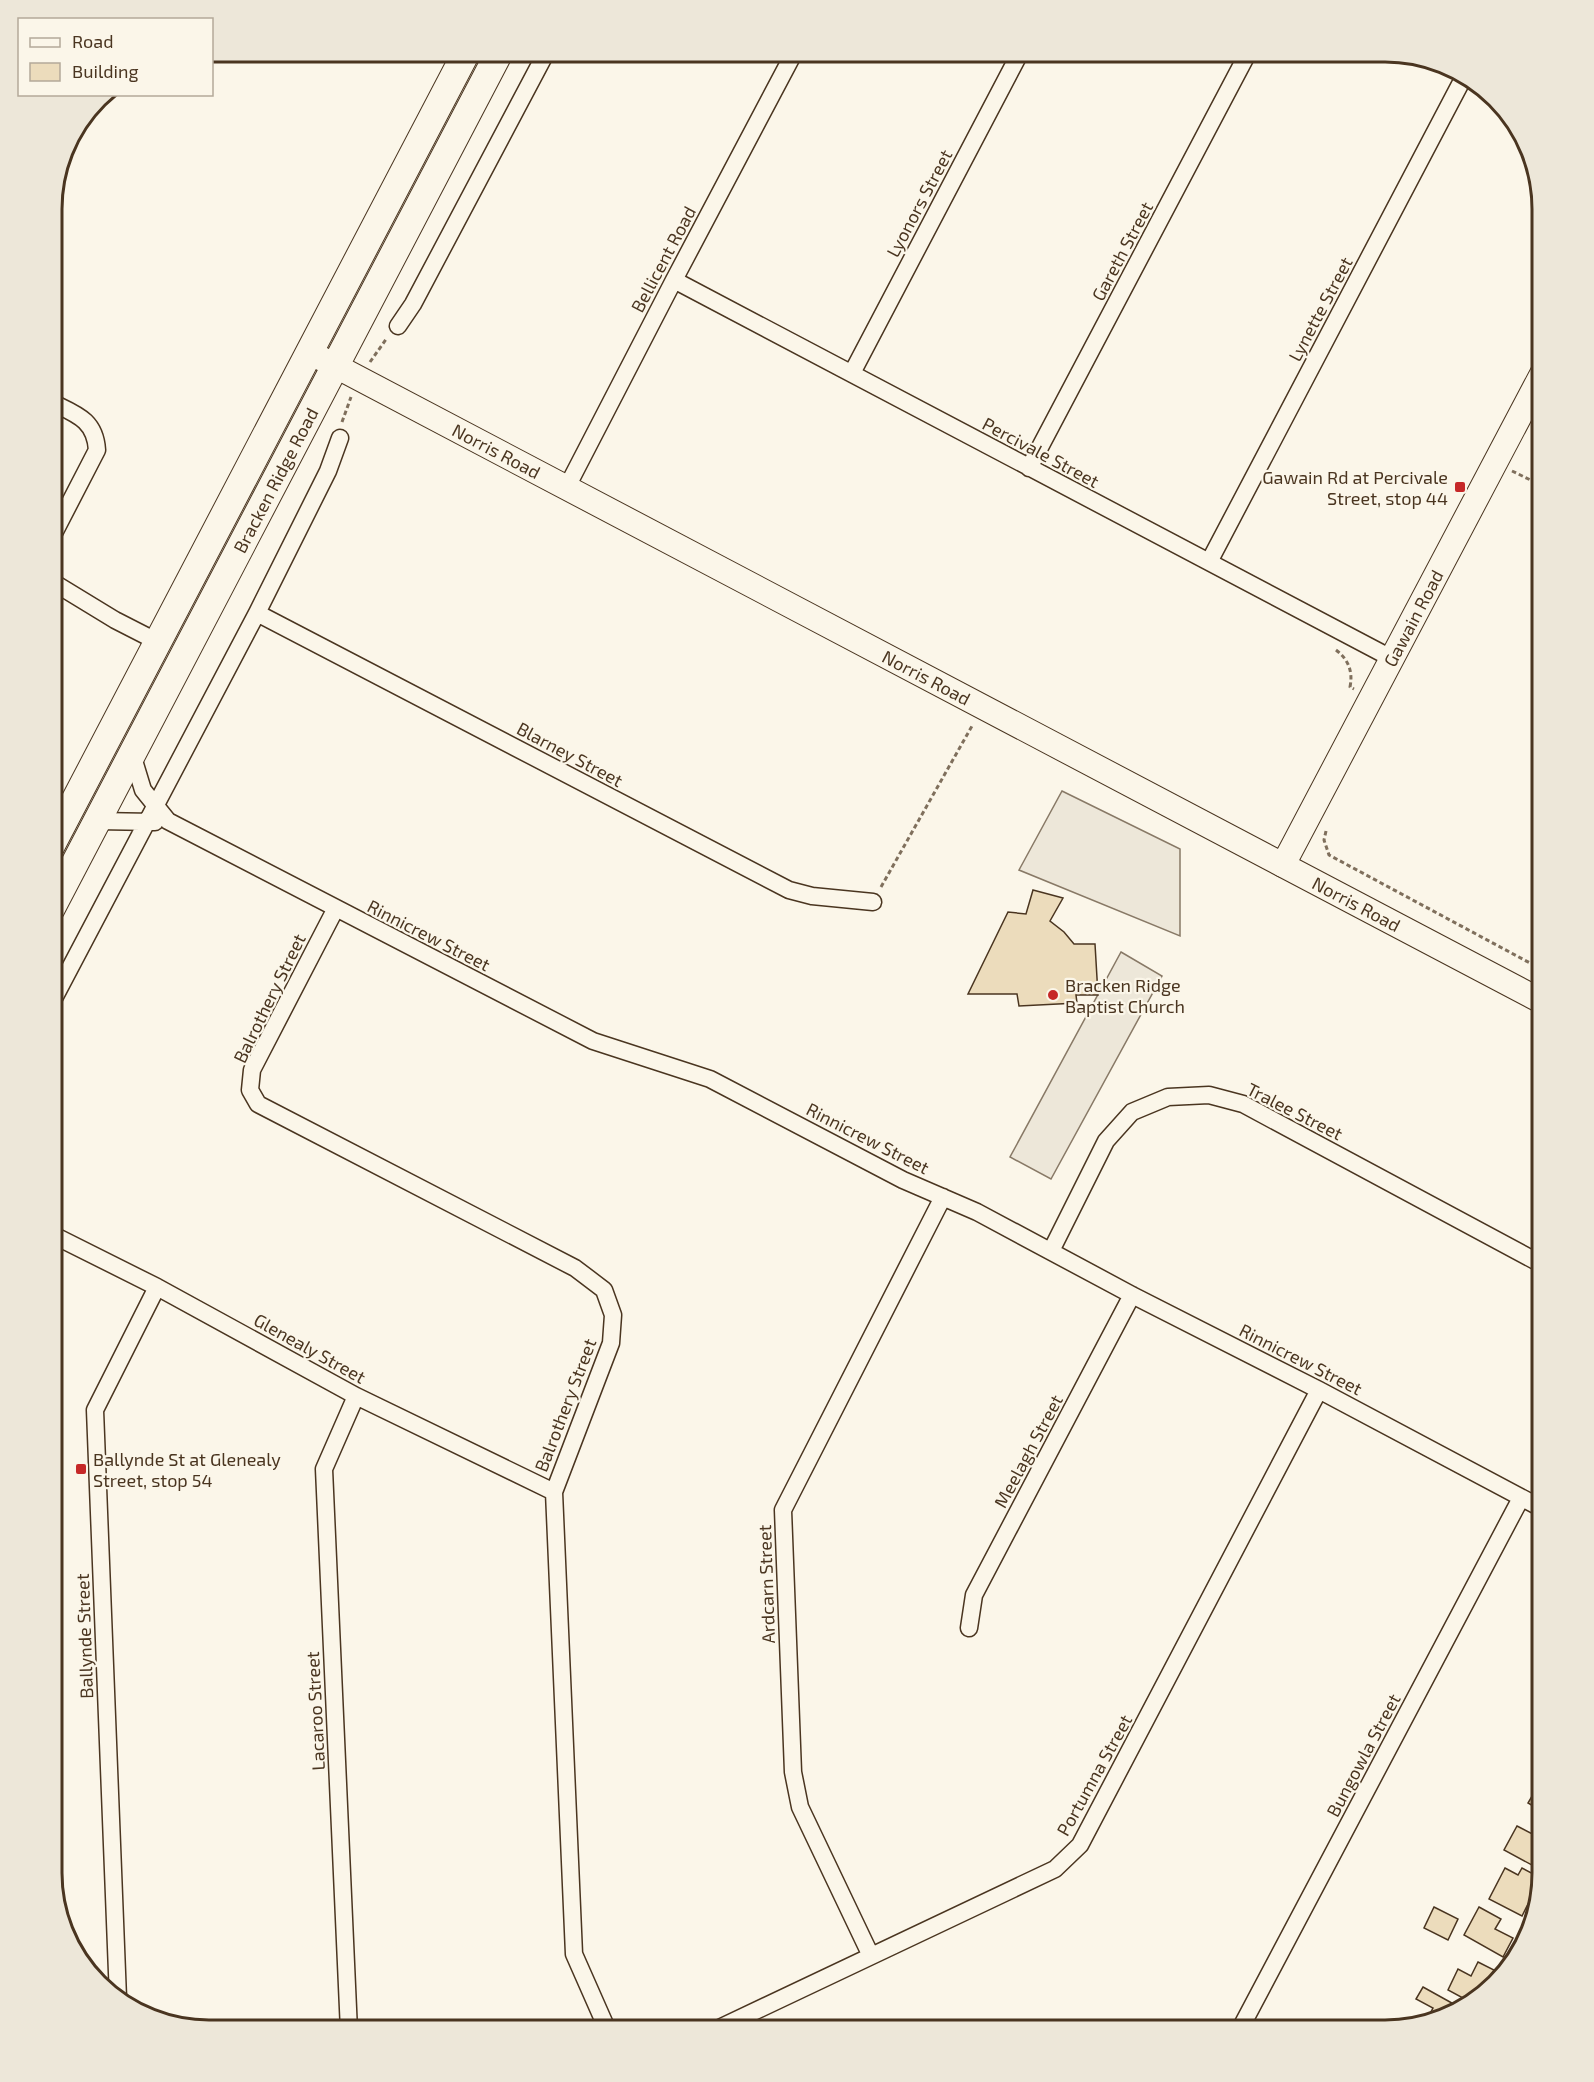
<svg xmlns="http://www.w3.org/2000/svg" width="1594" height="2082" viewBox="0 0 1594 2082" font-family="'Exo 2',sans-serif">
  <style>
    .parking { fill: #ede7d9; stroke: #887966; stroke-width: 1.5 }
    .building { fill: #ecdcbc; stroke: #4a3520; stroke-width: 1.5 }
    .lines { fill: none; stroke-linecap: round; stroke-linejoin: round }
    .street-casing { stroke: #4a3520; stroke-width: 19 }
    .secondary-casing { stroke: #4a3520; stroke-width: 26 }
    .primary-casing { stroke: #4a3520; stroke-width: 29 }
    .path { stroke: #7f6f5c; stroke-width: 3; stroke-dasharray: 4.5 3; stroke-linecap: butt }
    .street { stroke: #fbf6e9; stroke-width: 16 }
    .secondary { stroke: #fbf6e9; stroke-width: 24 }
    .primary { stroke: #fbf6e9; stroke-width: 27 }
    .poi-dot { fill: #c62828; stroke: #fbf6e9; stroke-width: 2 }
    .labels { text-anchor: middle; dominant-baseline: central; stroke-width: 4.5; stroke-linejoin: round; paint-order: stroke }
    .street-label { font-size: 18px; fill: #4a3520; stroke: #fbf6e9 }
    .poi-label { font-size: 18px; fill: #4a3520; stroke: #fbf6e9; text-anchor: start }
    .rim { fill: none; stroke: #4a3520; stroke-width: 3 }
  </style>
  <rect width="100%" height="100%" fill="#fbf6e9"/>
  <!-- parking -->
  <path class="parking" d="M 1062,791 L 1180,849 L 1180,936 L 1019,870 Z
    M 1121,952 L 1162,976 L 1051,1179 L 1010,1157 Z"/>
  <!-- building -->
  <path class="building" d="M 1033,890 L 1063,898 L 1050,921 L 1064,932 L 1074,944 L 1095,944 L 1098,995 L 1076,995 L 1077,1003 L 1019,1006 L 1017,994 L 968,994 L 1008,912 L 1026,914 Z
    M 1542,1779 L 1543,1780 L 1543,1812 L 1528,1803 Z
    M 1517,1826 L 1540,1838 L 1543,1831 L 1543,1871 L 1504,1850 Z
    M 1505,1868 L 1518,1875 L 1522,1868 L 1541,1878 L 1522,1916 L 1489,1899 Z
    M 1434,1907 L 1458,1919 L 1448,1940 L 1424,1928 Z
    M 1479,1907 L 1501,1919 L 1495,1929 L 1513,1938 L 1503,1957 L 1464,1935 Z
    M 1478,1962 L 1494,1970 L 1480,1997 L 1474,2004 L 1448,1990 L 1458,1969 L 1471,1976 Z
    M 1423,1987 L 1459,2007 L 1457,2009 L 1427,2019 L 1433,2008 L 1416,1999 Z"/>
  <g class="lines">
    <defs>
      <path id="street" d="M 674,280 L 1391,658
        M 398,326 L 413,304 L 547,51
        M 852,373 L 1021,51
        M 1029,468 L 1249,51
        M 567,487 L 674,280 L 795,51
        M 51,539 L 97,450 C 95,419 75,414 51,402
        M 1209,562 L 1466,73
        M 51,581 L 115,620 L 158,642
        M 257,613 L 789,890 L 812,896 L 873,902
        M 132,754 L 143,790 L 168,821 L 593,1041 L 710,1079 L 903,1180 L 977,1212 L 1132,1295 L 1319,1390 L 1543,1509
        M 97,821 L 155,822
        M 336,908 L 252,1070 L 250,1090 L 258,1104 L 575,1268 L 604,1290 L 613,1315 L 611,1343 L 554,1492 L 574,1954 L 608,2031
        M 51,1004 L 257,613 L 328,471 L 340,438
        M 51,1234 L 157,1287 L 356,1396 L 554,1492
        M 1051,1251 L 1106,1141 L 1132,1112 L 1168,1097 L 1209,1095 L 1243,1104 L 1543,1265
        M 969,1628 L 974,1595 L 1132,1295
        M 871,1956 L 800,1807 L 793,1772 L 783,1510 L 943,1197
        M 118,1998 L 95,1410 L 157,1287
        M 349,2031 L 324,1469 L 356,1396
        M 713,2031 L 1055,1869 L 1080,1845 L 1319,1390
        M 1239,2031 L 1521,1498"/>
      <g id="secondary">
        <path id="s1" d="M 309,352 L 1543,1002"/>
        <path id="s2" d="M 1283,865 L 1543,372"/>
      </g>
      <g id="primary">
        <path d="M 51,846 L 467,51"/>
        <path id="s3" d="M 51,909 L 500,51"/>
      </g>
    </defs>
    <!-- street casing -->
    <use href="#street" class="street-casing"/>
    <!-- secondary casing -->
    <use href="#secondary" class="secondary-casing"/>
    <!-- primary casing -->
    <use href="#primary" class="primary-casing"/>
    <!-- path -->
    <path class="path" d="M 370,362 L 387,338
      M 342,422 L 351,397
      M 1512,471 L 1543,486
      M 1336,650 C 1349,660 1353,672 1350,687 L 1354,689
      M 1326,831 L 1324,840 L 1329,855 L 1543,970
      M 881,887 L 972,726"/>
    <!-- street -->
    <use href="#street" class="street"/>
    <!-- secondary -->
    <use href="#secondary" class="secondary"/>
    <!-- primary -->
    <use href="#primary" class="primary"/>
  </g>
  <!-- markers -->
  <g class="poi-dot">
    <rect x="1454" y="481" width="12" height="12" rx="3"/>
    <circle cx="1053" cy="995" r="6"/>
    <rect x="75" y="1463" width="12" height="12" rx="3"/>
  </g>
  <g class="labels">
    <!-- street labels -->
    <g class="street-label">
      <text transform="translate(919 203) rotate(-62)">Lyonors Street</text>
      <text transform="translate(1122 251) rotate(-62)">Gareth Street</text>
      <text transform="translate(663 259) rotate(-62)">Bellicent Road</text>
      <text transform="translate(1320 309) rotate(-62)">Lynette Street</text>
      <text stroke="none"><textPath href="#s1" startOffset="212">Norris Road</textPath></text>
      <text transform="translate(1041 452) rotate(28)">Percivale Street</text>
      <text stroke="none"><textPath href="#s3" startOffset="484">Bracken Ridge Road</textPath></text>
      <text stroke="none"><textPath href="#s2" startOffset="279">Gawain Road</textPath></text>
      <text stroke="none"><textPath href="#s1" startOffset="698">Norris Road</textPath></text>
      <text transform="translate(570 754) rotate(28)">Blarney Street</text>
      <text stroke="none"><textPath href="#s1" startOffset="1184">Norris Road</textPath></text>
      <text transform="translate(429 935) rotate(27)">Rinnicrew Street</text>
      <text transform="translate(269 998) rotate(-64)">Balrothery Street</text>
      <text transform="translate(1295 1111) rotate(27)">Tralee Street</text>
      <text transform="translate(868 1138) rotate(27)">Rinnicrew Street</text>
      <text transform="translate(310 1348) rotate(29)">Glenealy Street</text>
      <text transform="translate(1301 1359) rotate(27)">Rinnicrew Street</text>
      <text transform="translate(565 1405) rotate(-69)">Balrothery Street</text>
      <text transform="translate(1028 1451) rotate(-62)">Meelagh Street</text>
      <text transform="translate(766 1584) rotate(-92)">Ardcarn Street</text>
      <text transform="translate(84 1636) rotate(-92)">Ballynde Street</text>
      <text transform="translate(315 1711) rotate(-93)">Lacaroo Street</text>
      <text transform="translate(1363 1755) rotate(-62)">Bungowla Street</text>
      <text transform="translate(1094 1775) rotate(-61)">Portumna Street</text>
    </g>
    <!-- poi labels -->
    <g class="poi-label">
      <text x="1448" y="477" text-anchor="end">Gawain Rd at Percivale<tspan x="1448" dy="21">Street, stop 44</tspan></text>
      <text x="1065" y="985">Bracken Ridge<tspan x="1065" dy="21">Baptist Church</tspan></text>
      <text x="93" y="1459">Ballynde St at Glenealy<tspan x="93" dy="21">Street, stop 54</tspan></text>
    </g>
  </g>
  <!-- crop -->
  <path d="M0 0H1594V2082H0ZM209 62H1385A147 147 0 0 1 1532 209V1873A147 147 0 0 1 1385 2020H209A147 147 0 0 1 62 1873V209A147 147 0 0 1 209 62Z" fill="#ede7d9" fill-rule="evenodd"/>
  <path class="rim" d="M209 62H1385A147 147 0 0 1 1532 209V1873A147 147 0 0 1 1385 2020H209A147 147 0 0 1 62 1873V209A147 147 0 0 1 209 62Z"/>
  <!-- legend -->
  <rect x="18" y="18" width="195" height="78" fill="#fbf6e9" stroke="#b4a999" stroke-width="1.5"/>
  <rect x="30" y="38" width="30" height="9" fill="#fbf6e9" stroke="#b4a999" stroke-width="1.5"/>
  <text x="72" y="48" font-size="18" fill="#4a3520">Road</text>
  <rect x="30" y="63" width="30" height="18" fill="#ecdcbc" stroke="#b4a999" stroke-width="1.5"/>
  <text x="72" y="78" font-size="18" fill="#4a3520">Building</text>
</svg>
